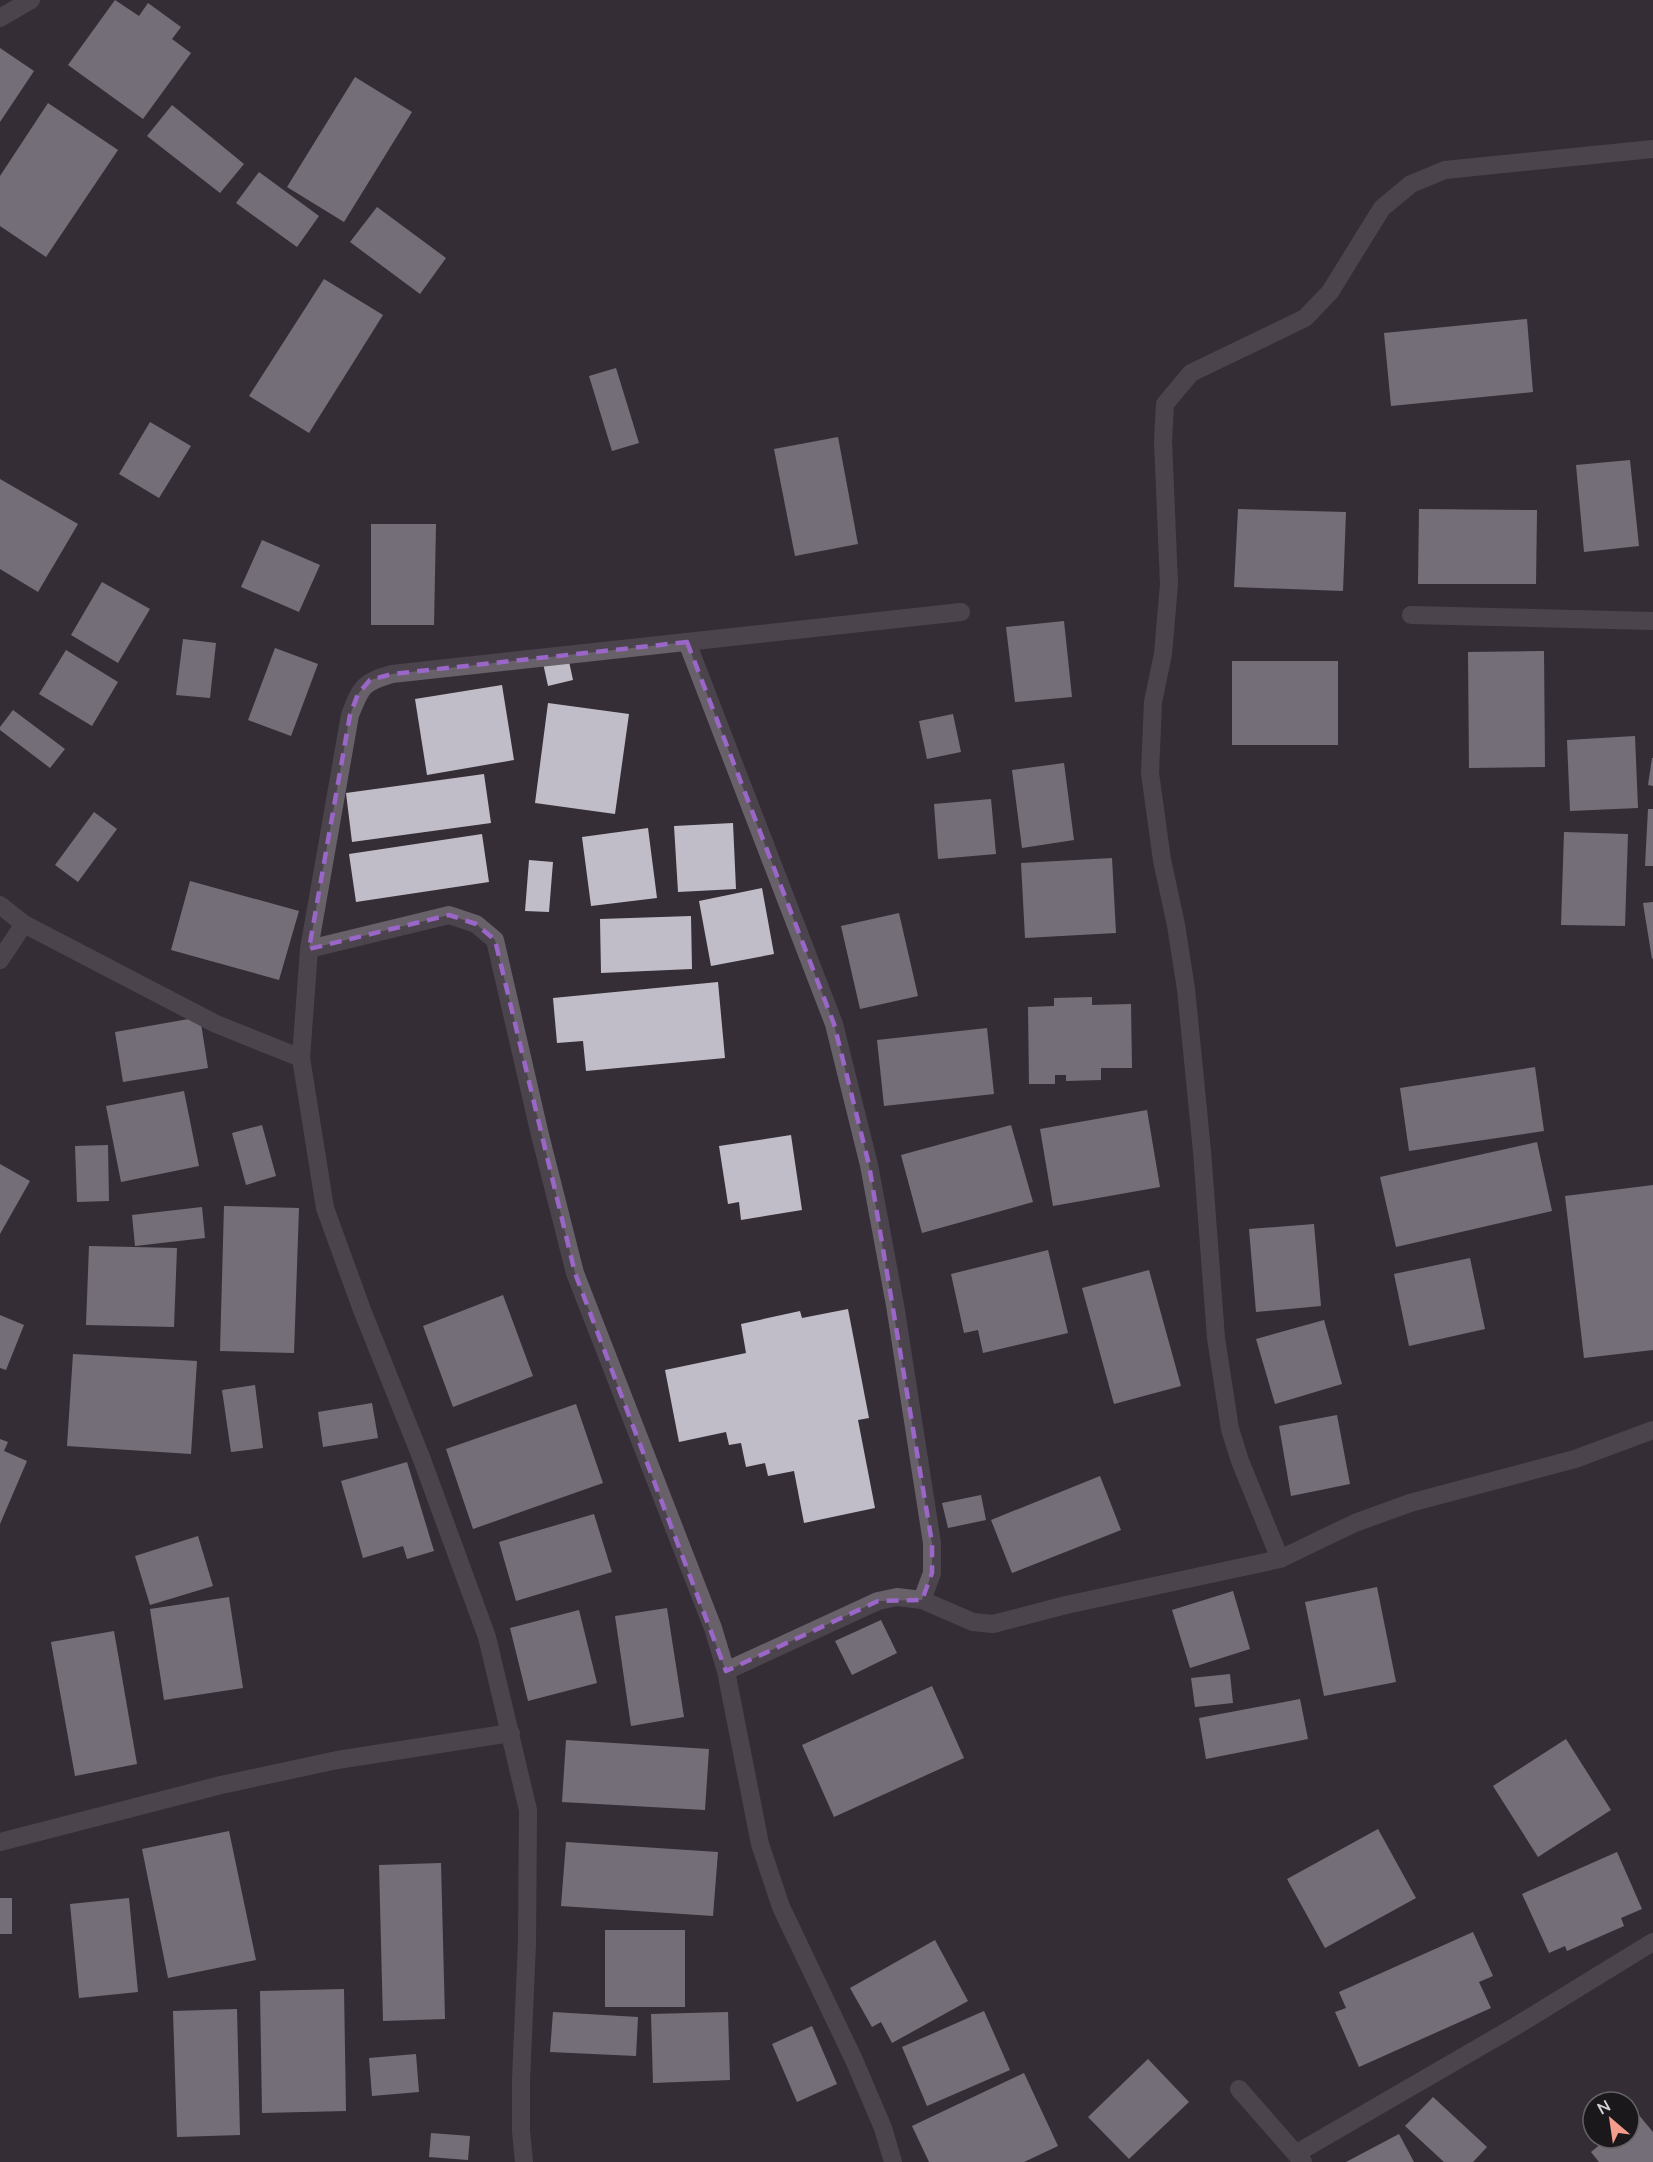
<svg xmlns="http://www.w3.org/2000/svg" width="1653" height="2162" viewBox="0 0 1653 2162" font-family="Mulish,sans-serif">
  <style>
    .building { fill: #c1bdc8 }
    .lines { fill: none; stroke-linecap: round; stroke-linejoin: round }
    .street { stroke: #686169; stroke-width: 18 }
    .marked { fill: none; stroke: #9a66c7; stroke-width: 4.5; stroke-dasharray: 12 8; stroke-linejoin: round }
  </style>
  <rect width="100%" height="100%" fill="#352e36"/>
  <!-- building -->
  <path class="building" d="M 115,0 L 139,16 L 148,3 L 181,27 L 172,39 L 191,53 L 143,119 L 68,65 Z
    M 0,48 L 34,71 L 0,122 Z
    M 355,77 L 412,112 L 344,222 L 287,187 Z
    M 48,103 L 118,150 L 46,257 L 0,226 L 0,176 Z
    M 172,105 L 244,164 L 220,193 L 147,136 Z
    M 259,172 L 319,216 L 297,247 L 236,203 Z
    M 377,207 L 446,258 L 420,294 L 350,242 Z
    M 324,279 L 383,315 L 309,433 L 249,396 Z
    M 1527,319 L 1533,392 L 1391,406 L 1384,333 Z
    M 616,368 L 639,443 L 612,451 L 589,376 Z
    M 150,422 L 191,446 L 159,498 L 119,474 Z
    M 838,437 L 858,544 L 795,556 L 774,449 Z
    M 1630,460 L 1639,546 L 1584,552 L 1576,465 Z
    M 0,479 L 78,524 L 38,592 L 0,569 Z
    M 1238,509 L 1346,512 L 1343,591 L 1234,587 Z
    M 1419,509 L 1537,510 L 1536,584 L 1418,584 Z
    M 371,524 L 436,524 L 434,625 L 371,625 Z
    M 262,540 L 320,565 L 299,612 L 241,587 Z
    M 102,582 L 150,609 L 118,663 L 71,635 Z
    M 1064,621 L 1072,697 L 1015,702 L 1006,627 Z
    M 183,639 L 216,643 L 210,698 L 176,695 Z
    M 275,648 L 318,664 L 291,736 L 248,720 Z
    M 66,650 L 118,682 L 92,726 L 39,694 Z
    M 1544,651 L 1545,767 L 1469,768 L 1468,652 Z
    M 568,657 L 573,680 L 548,686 L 543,663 Z
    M 1232,661 L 1338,661 L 1338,745 L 1232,745 Z
    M 502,685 L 514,760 L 427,775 L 415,699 Z
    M 548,703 L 629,714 L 615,814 L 535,803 Z
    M 13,710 L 65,749 L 50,768 L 0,730 L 0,727 Z
    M 953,714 L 961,752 L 927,759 L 919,721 Z
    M 1635,736 L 1638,808 L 1570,811 L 1567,740 Z
    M 1652,758 L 1653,758 L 1653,786 L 1648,785 Z
    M 1064,763 L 1074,840 L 1022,848 L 1012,770 Z
    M 484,774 L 491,823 L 352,842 L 346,793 Z
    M 991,799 L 996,854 L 938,859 L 934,804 Z
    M 1648,809 L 1653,809 L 1653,866 L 1645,866 Z
    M 94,812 L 117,829 L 78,882 L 55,865 Z
    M 733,823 L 736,889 L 678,892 L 674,826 Z
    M 648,828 L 657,898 L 591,906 L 582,837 Z
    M 1564,832 L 1628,834 L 1625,926 L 1561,925 Z
    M 482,834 L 489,882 L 356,902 L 349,854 Z
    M 1112,858 L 1116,933 L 1025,938 L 1021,863 Z
    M 529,860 L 553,862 L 549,912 L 525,911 Z
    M 190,881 L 299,911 L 279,980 L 171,950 Z
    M 762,888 L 774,954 L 711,966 L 699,901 Z
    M 1653,902 L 1653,958 L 1652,959 L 1643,903 Z
    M 899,913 L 918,996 L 860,1009 L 841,926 Z
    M 691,916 L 692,969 L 601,973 L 600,919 Z
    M 718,982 L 725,1058 L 586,1071 L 583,1041 L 557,1043 L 553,998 Z
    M 1092,997 L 1092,1005 L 1131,1004 L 1132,1068 L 1101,1068 L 1101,1080 L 1066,1081 L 1066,1075 L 1055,1075 L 1055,1084 L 1029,1084 L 1028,1007 L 1054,1006 L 1054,998 Z
    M 200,1017 L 208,1068 L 123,1082 L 115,1032 Z
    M 987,1028 L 994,1094 L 884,1106 L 877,1040 Z
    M 1535,1067 L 1544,1131 L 1409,1151 L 1400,1088 Z
    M 184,1091 L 199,1166 L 121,1182 L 106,1106 Z
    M 1147,1110 L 1160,1187 L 1053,1206 L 1040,1129 Z
    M 262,1125 L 276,1176 L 246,1185 L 232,1133 Z
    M 1011,1125 L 1033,1202 L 922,1233 L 901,1155 Z
    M 791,1135 L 802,1210 L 741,1220 L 739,1202 L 728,1204 L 719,1146 Z
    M 1537,1142 L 1552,1211 L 1396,1247 L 1380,1177 Z
    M 108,1145 L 109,1201 L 77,1202 L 75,1146 Z
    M 0,1164 L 30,1181 L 0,1234 Z
    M 1653,1185 L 1653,1350 L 1584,1358 L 1565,1196 Z
    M 224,1206 L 299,1208 L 294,1353 L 220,1351 Z
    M 202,1207 L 205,1238 L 135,1246 L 132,1215 Z
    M 1314,1224 L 1321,1306 L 1256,1312 L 1249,1229 Z
    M 89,1246 L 177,1248 L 174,1327 L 86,1325 Z
    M 1048,1250 L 1068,1333 L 983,1353 L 978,1330 L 964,1333 L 951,1274 Z
    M 1470,1258 L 1485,1329 L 1409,1346 L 1394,1274 Z
    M 1149,1270 L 1181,1386 L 1114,1404 L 1082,1288 Z
    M 503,1295 L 533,1376 L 453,1407 L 423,1326 Z
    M 848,1309 L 869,1418 L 858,1420 L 875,1508 L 804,1523 L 794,1471 L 768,1476 L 765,1463 L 746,1467 L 741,1443 L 729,1445 L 726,1432 L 679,1442 L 665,1370 L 746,1353 L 741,1324 L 800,1311 L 802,1318 Z
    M 0,1315 L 24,1325 L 6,1370 L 0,1368 Z
    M 1324,1320 L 1342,1384 L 1275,1404 L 1256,1339 Z
    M 73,1354 L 197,1361 L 191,1454 L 67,1446 Z
    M 255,1385 L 263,1448 L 231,1452 L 222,1390 Z
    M 372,1403 L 378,1438 L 323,1447 L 318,1412 Z
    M 576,1404 L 603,1483 L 473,1529 L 446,1449 Z
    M 1337,1415 L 1350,1484 L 1291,1496 L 1279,1426 Z
    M 0,1439 L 8,1442 L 4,1451 L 27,1461 L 0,1524 Z
    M 407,1462 L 434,1551 L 407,1559 L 403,1546 L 363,1558 L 341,1481 Z
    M 1100,1476 L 1121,1530 L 1012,1573 L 991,1520 Z
    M 981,1495 L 986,1520 L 948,1528 L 942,1503 Z
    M 594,1514 L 612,1572 L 516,1601 L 499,1542 Z
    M 198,1536 L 213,1586 L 150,1605 L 135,1556 Z
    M 1377,1587 L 1396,1682 L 1324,1696 L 1305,1602 Z
    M 1233,1591 L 1250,1649 L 1190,1668 L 1172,1610 Z
    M 229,1597 L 243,1688 L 164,1700 L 150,1609 Z
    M 667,1608 L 684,1717 L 631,1726 L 615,1616 Z
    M 579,1610 L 597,1683 L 528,1701 L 510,1628 Z
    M 881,1620 L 897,1653 L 852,1675 L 835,1641 Z
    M 114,1631 L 137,1764 L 75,1776 L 51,1642 Z
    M 1230,1674 L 1233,1703 L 1195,1707 L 1191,1678 Z
    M 932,1686 L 964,1758 L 834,1817 L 802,1745 Z
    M 1300,1699 L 1308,1739 L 1206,1759 L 1199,1718 Z
    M 1566,1739 L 1611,1810 L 1538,1857 L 1493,1786 Z
    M 566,1740 L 709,1749 L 705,1810 L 562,1802 Z
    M 1378,1829 L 1416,1898 L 1325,1948 L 1287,1879 Z
    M 229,1831 L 256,1960 L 168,1978 L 142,1849 Z
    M 566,1842 L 718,1852 L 713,1916 L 561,1906 Z
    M 1617,1852 L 1642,1909 L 1621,1918 L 1624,1926 L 1567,1951 L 1565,1946 L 1549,1953 L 1522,1894 Z
    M 441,1863 L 445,2019 L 383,2021 L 379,1865 Z
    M 0,1898 L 12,1898 L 12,1934 L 0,1934 Z
    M 129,1898 L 138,1992 L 79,1998 L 70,1904 Z
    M 605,1930 L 685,1930 L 685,2007 L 605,2007 Z
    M 1473,1932 L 1493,1976 L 1479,1982 L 1491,2008 L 1359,2067 L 1335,2012 L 1346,2008 L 1339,1992 Z
    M 935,1940 L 968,2001 L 892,2043 L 881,2022 L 872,2027 L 850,1988 Z
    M 344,1989 L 346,2111 L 262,2113 L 260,1991 Z
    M 237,2009 L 240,2135 L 177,2137 L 173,2011 Z
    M 984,2011 L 1010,2070 L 927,2106 L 902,2047 Z
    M 553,2012 L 638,2017 L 636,2056 L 550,2052 Z
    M 728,2012 L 730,2080 L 653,2083 L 651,2014 Z
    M 812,2026 L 837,2084 L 797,2102 L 772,2044 Z
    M 416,2054 L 419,2092 L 372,2096 L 369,2058 Z
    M 1148,2059 L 1189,2102 L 1129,2159 L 1088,2117 Z
    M 1024,2073 L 1058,2146 L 1024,2162 L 929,2162 L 912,2126 Z
    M 1433,2097 L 1487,2147 L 1473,2162 L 1444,2162 L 1405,2126 Z
    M 1638,2114 L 1653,2132 L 1653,2162 L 1599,2162 L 1591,2152 L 1608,2138 L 1629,2138 L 1629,2121 Z
    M 431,2133 L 470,2136 L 468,2160 L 429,2157 Z
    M 1399,2134 L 1414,2162 L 1346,2162 Z"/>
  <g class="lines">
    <!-- street -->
    <path class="street" d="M 0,18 L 31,0
      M 1653,149 L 1445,170 L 1411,184 L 1382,208 L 1330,292 L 1305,318 L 1191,373 L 1165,404 L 1163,441 L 1169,584 L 1163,654 L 1153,702 L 1150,773 L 1162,860 L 1176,925 L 1186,989 L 1202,1151 L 1216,1338 L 1230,1429 L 1240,1461 L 1280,1559 L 1355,1523 L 1410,1503 L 1575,1459 L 1653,1430
      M 1411,615 L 1653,621
      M 687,642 L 834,1024 L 869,1165 L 895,1305 L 932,1543 L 932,1573 L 922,1600
      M 0,905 L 24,924 L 216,1024 L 301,1058
      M 309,949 L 449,915 L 476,924 L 495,940 L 540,1135 L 575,1273 L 713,1628 L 726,1671 L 760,1844 L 781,1907 L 854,2060 L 883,2128 L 893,2162
      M 0,960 L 24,924
      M 726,1671 L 878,1601 L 897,1597 L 922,1600 L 973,1622 L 993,1624 L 1066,1605 L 1280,1559
      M 0,1842 L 221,1785 L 337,1760 L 511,1733
      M 1239,2089 L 1303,2162
      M 1297,2153 L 1516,2026 L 1653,1942
      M 524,2162 L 521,2131 L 521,2080 L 527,1943 L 528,1810 L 487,1637 L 421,1457 L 362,1310 L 325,1208 L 301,1058 L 309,949 L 350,715 C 361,687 363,682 392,674 L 961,612"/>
  </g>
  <!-- marked area -->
  <path d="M0 0H1653V2162H0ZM 687,642 L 834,1024 L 869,1165 L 932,1543 L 932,1573 L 922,1600 L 878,1601 L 726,1671 L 575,1273 L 495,940 L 476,924 L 449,915 L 309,949 L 350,715 L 358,694 L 370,680 L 392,674 Z" fill="#352e36" fill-opacity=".55" fill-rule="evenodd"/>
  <path class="marked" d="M 687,642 L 834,1024 L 869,1165 L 932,1543 L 932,1573 L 922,1600 L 878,1601 L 726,1671 L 575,1273 L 495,940 L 476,924 L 449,915 L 309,949 L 350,715 L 358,694 L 370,680 L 392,674 Z"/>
  <!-- north arrow -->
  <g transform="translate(1611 2120) rotate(331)"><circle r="28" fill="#1a181b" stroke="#656266" stroke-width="1.5"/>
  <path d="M0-4.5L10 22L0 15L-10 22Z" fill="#f49d8c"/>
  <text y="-9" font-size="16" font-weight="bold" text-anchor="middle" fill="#d5d1d6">N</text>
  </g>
</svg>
